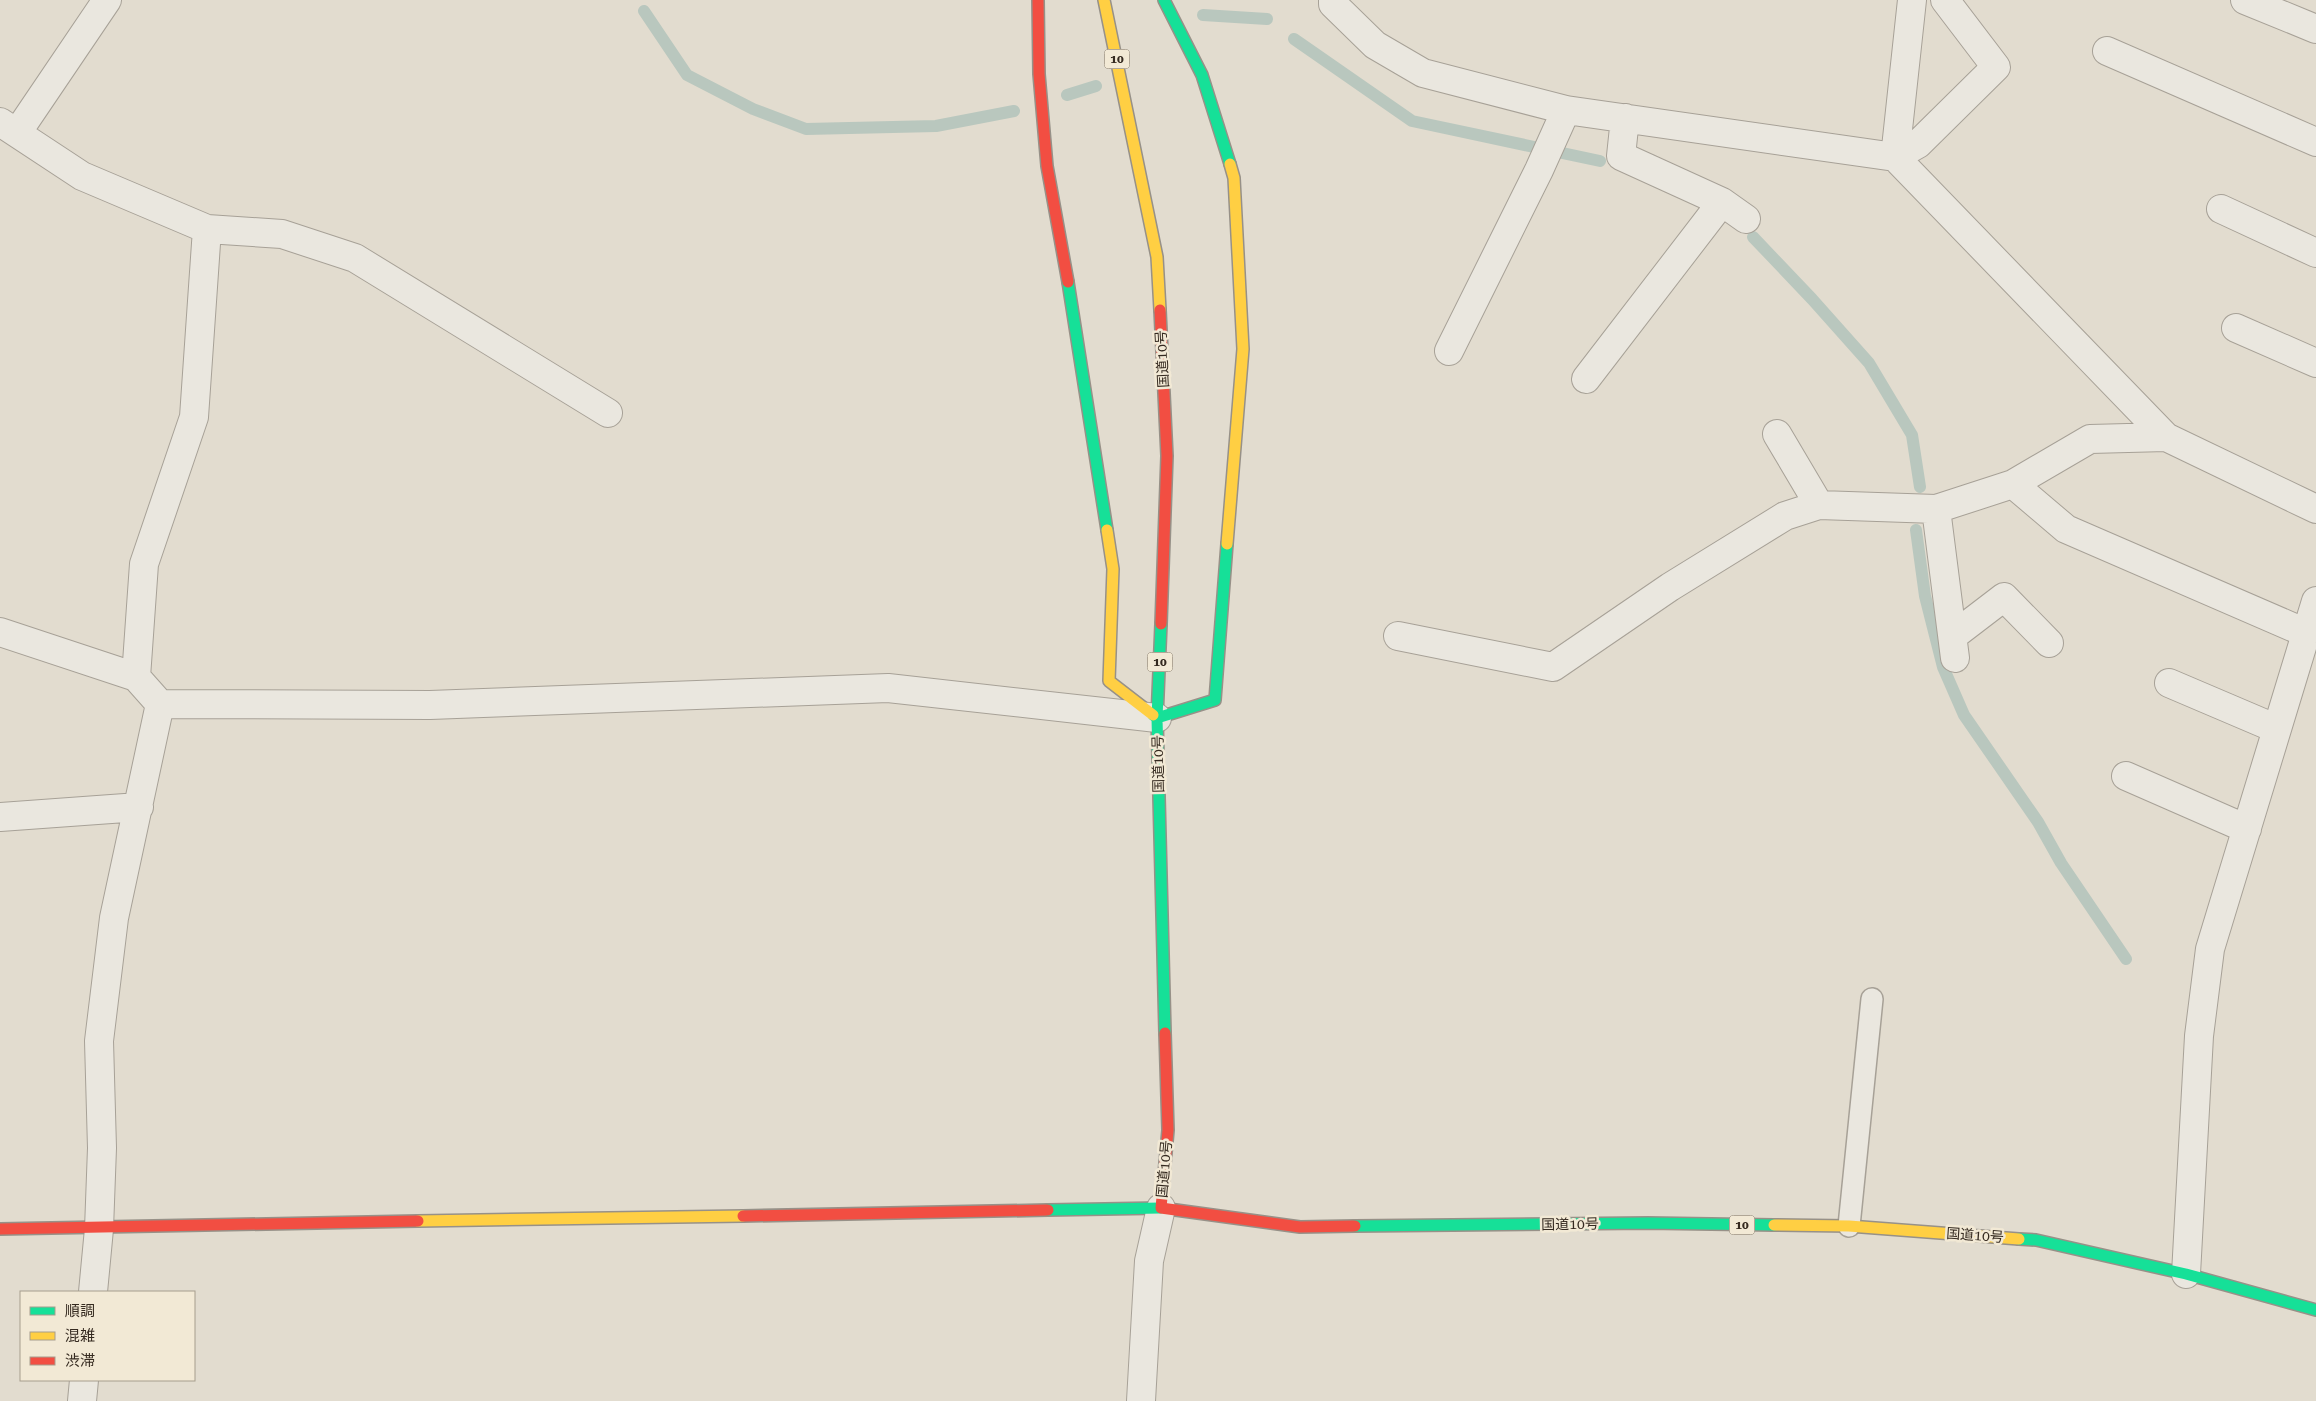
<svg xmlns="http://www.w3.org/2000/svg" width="2316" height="1401" viewBox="0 0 2316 1401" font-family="'Roboto Serif','Noto Sans JP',serif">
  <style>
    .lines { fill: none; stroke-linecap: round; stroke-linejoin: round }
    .stream { stroke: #b9c7be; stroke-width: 12 }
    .lane-casing { stroke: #a7a197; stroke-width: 24 }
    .street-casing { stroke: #a7a197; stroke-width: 30 }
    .fast-casing { stroke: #979188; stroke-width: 14 }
    .slow-casing { stroke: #979188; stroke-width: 14 }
    .jam-casing { stroke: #979188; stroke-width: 14 }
    .lane { stroke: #eae7df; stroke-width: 21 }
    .street { stroke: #eae7df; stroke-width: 28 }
    .fast { stroke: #16e098; stroke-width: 11 }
    .slow { stroke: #ffcf43; stroke-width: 11 }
    .jam { stroke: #f24e42; stroke-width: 11 }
    .labels { text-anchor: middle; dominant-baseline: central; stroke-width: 5; stroke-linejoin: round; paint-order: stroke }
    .shield { fill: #f2e9d5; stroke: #6e6356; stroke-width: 1 }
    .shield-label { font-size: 12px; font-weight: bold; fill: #352a20 }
    .street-label { font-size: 14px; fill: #352a20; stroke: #f2e9d5 }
  </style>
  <rect width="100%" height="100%" fill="#e2dccf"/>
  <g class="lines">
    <!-- stream -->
    <path class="stream" d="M 644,11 L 687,75 L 753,109 L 806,129 L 936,126 L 1014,111
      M 1203,15 L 1267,19
      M 1294,39 L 1412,121 L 1600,161
      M 1067,95 L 1096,86
      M 1753,237 L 1812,299 L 1869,363 L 1912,435 L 1920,487
      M 1916,530 L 1925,596 L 1943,667 L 1964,715 L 2038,822 L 2061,863 L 2126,959"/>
    <defs>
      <path id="lane" d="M 1849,1226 L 1872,999"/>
      <path id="street" d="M 1333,0 L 1333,4 L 1375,45 L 1423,73 L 1566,110 L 1895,157 L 1912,0
        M 1945,0 L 1996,67 L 1918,144 L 1895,157 L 2166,437 L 2316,509
        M 2245,0 L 2316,29
        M 2107,51 L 2316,142
        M 1625,118 L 1621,156 L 1722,202 L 1746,219
        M 0,122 L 82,176 L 207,229 L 282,234 L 355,258 L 608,413
        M 17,133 L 107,0
        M 2221,209 L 2316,253
        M 2236,328 L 2316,363
        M 1449,351 L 1539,170 L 1566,110
        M 1586,379 L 1722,202
        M 1777,434 L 1819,505
        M 2013,484 L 2066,529 L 2306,633
        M 1936,509 L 1955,658
        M 0,632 L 136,677 L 160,704 L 430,705 L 888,688 L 1157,718
        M 1398,636 L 1553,667 L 1670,587 L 1785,516 L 1819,505 L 1936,509 L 2013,484 L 2090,439 L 2166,437
        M 1953,636 L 2004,597 L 2049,643
        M 136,677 L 144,564 L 194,417 L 207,229
        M 2169,683 L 2277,729
        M 2126,776 L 2247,829
        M 0,817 L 139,807
        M 2186,1274 L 2199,1036 L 2210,949 L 2316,601
        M 93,1292 L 99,1229 L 102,1148 L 99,1041 L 114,918 L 160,704
        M 82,1401 L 84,1380
        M 1141,1401 L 1149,1261 L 1161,1208"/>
      <path id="fast" d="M 1164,0 L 1202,75 L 1230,164
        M 1068,282 L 1107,530
        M 1161,624 L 1157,718 L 1165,1033
        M 1153,715 L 1157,718 L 1215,700 L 1227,544
        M 1048,1210 L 1161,1208
        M 1355,1226 L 1648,1223 L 1774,1225
        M 2019,1239 L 2036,1240 L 2186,1274 L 2316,1310"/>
      <path id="slow" d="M 1104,0 L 1157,257 L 1160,310
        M 1107,530 L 1113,569 L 1109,681 L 1153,715
        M 1227,544 L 1243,349 L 1234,178 L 1230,164
        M 418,1221 L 743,1216
        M 1774,1225 L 1849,1226 L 2019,1239"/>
      <path id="jam" d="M 1038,0 L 1039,74 L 1047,166 L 1068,282
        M 1160,310 L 1167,456 L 1161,624
        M 1165,1033 L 1168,1130 L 1161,1208 L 1300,1227 L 1355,1226
        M 743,1216 L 1048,1210
        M 0,1229 L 418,1221"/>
    </defs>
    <!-- lane casing -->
    <use href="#lane" class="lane-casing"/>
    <!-- street casing -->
    <use href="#street" class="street-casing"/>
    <!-- fast casing -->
    <use href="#fast" class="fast-casing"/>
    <!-- slow casing -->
    <use href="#slow" class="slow-casing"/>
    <!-- jam casing -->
    <use href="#jam" class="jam-casing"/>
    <!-- lane -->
    <use href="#lane" class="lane"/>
    <!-- street -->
    <use href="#street" class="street"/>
    <!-- fast -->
    <use href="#fast" class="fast"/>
    <!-- slow -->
    <use href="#slow" class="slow"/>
    <!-- jam -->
    <use href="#jam" class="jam"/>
  </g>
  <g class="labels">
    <!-- shield labels -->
    <g class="shield">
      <rect x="1104.5" y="49.5" width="25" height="19" rx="4"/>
      <rect x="1147.5" y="652.5" width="25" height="19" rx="4"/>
      <rect x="1729.5" y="1215.5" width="25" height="19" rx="4"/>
    </g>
    <g class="shield-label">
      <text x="1117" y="59">10</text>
      <text x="1160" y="662">10</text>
      <text x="1742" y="1225">10</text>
    </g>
    <!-- street labels -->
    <g class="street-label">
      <text transform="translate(1162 359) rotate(-93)">国道10号</text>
      <text transform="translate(1158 764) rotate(-91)">国道10号</text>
      <text transform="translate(1164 1169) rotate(-85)">国道10号</text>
      <text transform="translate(1570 1224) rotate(-1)">国道10号</text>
      <text transform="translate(1975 1235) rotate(4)">国道10号</text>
    </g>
  </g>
  <!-- legend -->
  <rect x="20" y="1291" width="175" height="90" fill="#f2e9d5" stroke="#a69d8d"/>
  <rect x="30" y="1307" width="25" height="8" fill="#16e098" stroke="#a69d8d"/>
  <text x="65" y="1316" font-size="15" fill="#352a20">順調</text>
  <rect x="30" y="1332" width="25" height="8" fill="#ffcf43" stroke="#a69d8d"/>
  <text x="65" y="1341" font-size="15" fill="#352a20">混雑</text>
  <rect x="30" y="1357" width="25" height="8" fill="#f24e42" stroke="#a69d8d"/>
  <text x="65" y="1366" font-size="15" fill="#352a20">渋滞</text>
</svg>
